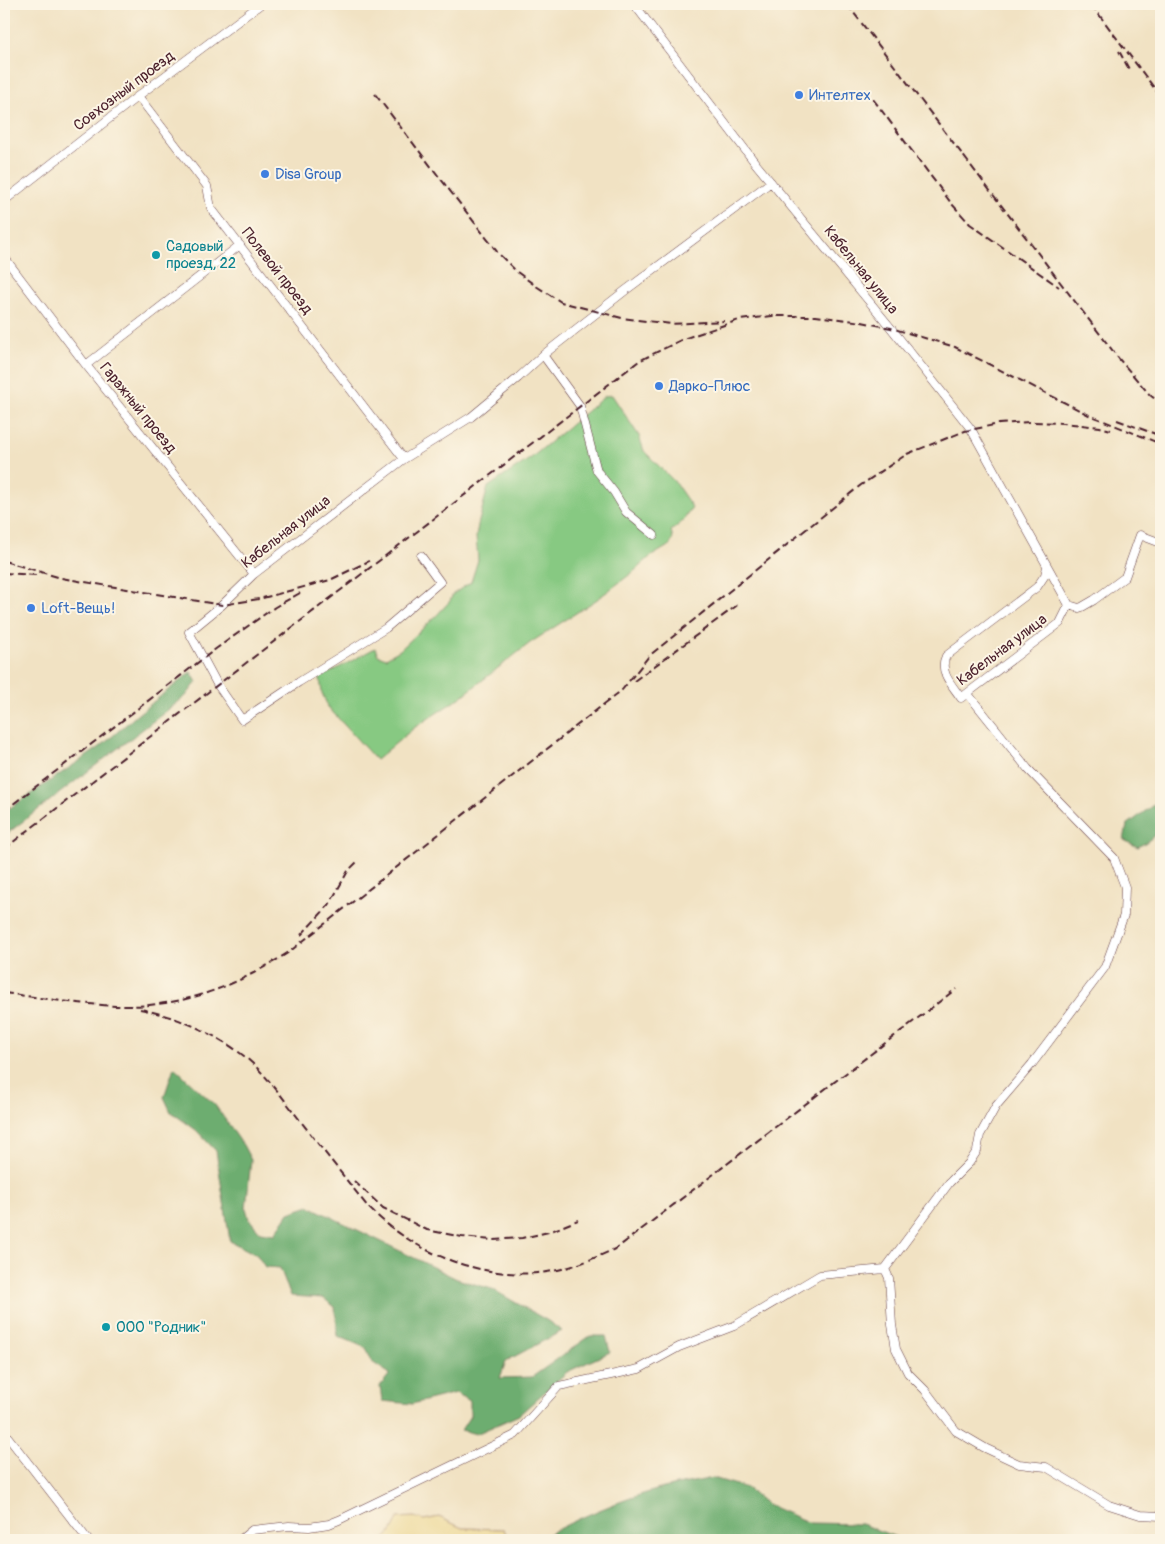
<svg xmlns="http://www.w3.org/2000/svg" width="1165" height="1544" viewBox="0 0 1165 1544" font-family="Pangolin,sans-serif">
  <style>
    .green { fill: #87c982; stroke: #687456 }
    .forest { fill: #6dad70; stroke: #5c664e }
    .sand { fill: #eeda9e; stroke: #9c7c64 }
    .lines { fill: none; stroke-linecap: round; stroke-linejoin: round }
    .minor-casing { stroke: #633c42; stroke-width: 9 }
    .minor { stroke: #fff; stroke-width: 8 }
    .rail { stroke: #4a1f2b; stroke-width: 2; stroke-dasharray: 8 4; stroke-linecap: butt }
    .shop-dot { fill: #3f7fe0; stroke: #fcf5e5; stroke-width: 2 }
    .culture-dot { fill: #0f9aa8; stroke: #fcf5e5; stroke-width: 2 }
    .labels { text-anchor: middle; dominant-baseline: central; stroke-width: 4; stroke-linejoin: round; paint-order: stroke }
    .street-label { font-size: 15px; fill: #4a1f2b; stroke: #fcf5e5 }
    .shop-label { font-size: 15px; fill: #366cbe; stroke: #fcf5e5; text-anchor: start }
    .culture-label { font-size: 15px; fill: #0d838f; stroke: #fcf5e5; text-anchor: start }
  </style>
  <rect width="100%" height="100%" fill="#fcf5e5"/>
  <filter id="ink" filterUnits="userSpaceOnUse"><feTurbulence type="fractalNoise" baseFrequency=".02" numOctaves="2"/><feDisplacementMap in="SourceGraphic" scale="10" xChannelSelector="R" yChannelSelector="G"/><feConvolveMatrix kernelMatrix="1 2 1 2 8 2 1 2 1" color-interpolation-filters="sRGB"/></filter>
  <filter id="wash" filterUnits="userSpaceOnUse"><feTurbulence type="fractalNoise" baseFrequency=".0096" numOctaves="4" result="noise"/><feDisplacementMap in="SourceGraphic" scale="20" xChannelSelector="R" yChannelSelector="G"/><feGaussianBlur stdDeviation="1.12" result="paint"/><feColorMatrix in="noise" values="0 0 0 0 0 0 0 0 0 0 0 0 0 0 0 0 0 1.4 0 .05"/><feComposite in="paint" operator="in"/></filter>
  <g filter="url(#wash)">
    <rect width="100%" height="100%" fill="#f1e2c3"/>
    <!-- green -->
    <path class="green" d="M 612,395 L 639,436 L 644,451 L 674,481 L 692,507 L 683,521 L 671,531 L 673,538 L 670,545 L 650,557 L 632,573 L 596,600 L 530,643 L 461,697 L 414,728 L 376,760 L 328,707 L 322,693 L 320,678 L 375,648 L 378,655 L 386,658 L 400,650 L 437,615 L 450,601 L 453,594 L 471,582 L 478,560 L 476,537 L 478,525 L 488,487 L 531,458 L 605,396 Z"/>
    <!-- forest -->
    <path class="forest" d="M 191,672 L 197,682 L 186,696 L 4,836 L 4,812 L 100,747 L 138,714 Z
      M 1161,799 C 1161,827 1164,832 1138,847 L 1124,840 L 1127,825 Z
      M 174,1067 L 215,1105 L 243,1145 L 251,1160 L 246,1208 L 249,1219 L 260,1232 L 275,1234 L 289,1213 L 309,1206 L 457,1279 L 492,1289 L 548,1321 L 562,1331 L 506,1361 L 500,1378 L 532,1377 L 590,1336 L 606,1336 L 610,1352 L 567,1372 L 519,1415 L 476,1434 L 461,1430 L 470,1416 L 470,1401 L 456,1393 L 412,1404 L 382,1401 L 380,1386 L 390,1374 L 372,1362 L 366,1348 L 338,1336 L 335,1307 L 323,1298 L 291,1296 L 280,1268 L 265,1267 L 257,1255 L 230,1241 L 216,1151 L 196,1130 L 171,1112 L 164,1097 Z
      M 713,1478 L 747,1488 L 768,1505 L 810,1523 L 861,1524 L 904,1540 L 542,1540 L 541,1538 C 578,1518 619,1500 660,1489 C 677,1484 695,1482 713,1478 Z"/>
    <!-- sand -->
    <path class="sand" d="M 414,1517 L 424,1520 L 439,1517 L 462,1528 L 504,1529 L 508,1540 L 382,1540 C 391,1536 394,1527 398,1518 Z"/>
  </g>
  <g filter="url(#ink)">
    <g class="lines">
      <defs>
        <path id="minor" d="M 634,4 L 756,164 L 891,328 L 971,429 L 1069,605 L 1060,623 L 961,698 C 953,686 938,672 946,656 L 1037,587 L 1045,575 L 1047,567
          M 138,96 L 207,186 L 211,208 L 404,459
          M 4,201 L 138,96 L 261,4
          M 4,257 L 86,365 L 254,574
          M 543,355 L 580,406 L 597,471 L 614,492 L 626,512 L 654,535
          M 86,365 L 240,245
          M 421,556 L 440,582 L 386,628 L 299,682 L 242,720 L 217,684 L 189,632 L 222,605 L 254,574 L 404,459 L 471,417 L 518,378 L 543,355 L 626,290 L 771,182
          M 1069,605 L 1079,608 L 1082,607 L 1094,600 L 1125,577 L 1140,535 L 1161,543
          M 885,1269 L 889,1278 L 892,1325 L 896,1349 L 908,1373 L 925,1390 L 956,1431 L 985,1448 L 1019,1464 L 1046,1467 L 1109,1505 L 1140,1515 L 1161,1516
          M 4,1432 L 88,1540
          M 240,1540 L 252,1530 L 289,1526 L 309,1527 L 329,1524 L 339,1520 L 515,1435 L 559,1386 L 639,1369 L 679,1347 L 734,1326 L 820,1275 L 885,1269 L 949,1183 L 969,1163 L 977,1151 L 980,1135 L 996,1106 L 1032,1064 L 1105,967 L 1124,915 L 1125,887 L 1114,858 L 1028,769 L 968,694"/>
      </defs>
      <!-- minor casing -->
      <use href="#minor" class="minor-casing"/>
      <!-- minor -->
      <use href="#minor" class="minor"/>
      <!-- rail -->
      <path class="rail" d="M 847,4 L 1119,359 L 1150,395 L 1161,404
        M 1091,4 L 1161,97
        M 1119,51 L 1130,71
        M 375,94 L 498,253 L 517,272 L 536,286 L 561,302 L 622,318 L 671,324 L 724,321
        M 873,99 L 951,203 L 970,224 L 1059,287
        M 1117,420 L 1161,436
        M 4,561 L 61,578 L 222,605 L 259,599 L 330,580 L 369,561
        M 4,573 L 36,575
        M 634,681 L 739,604
        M 4,811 L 217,648 L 275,607 L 300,593
        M 4,849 L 639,361 L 683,339 L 739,320 L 772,316 L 816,316 L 862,322 L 891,328 L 955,347 L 1089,415 L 1161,444
        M 301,935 L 329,905 L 348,871 L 359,860
        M 4,993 C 36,997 69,1003 102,1005 C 173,1011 231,990 289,952 L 622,690 L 649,656 L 861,485 L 907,454 L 965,431 L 999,424 L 1031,422 L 1063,423 L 1100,427 L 1111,430
        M 140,1009 C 178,1017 213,1032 244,1056 C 266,1074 282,1097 299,1119 C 322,1149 345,1178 368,1207 C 412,1251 474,1278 537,1273 C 565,1271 591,1260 617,1248 L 956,989
        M 354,1181 L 383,1208 L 427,1230 L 462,1237 L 492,1240 L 522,1238 L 549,1232 L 578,1220"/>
    </g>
  </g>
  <!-- markers -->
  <g class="shop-dot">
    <circle cx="799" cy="95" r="5"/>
    <circle cx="265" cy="174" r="5"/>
    <circle cx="659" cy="386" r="5"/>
    <circle cx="31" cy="608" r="5"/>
  </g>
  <g class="culture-dot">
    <circle cx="156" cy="255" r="5"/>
    <circle cx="106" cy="1327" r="5"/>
  </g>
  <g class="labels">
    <!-- street labels -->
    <g class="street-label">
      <text transform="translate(124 91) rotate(-37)">Совхозный проезд</text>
      <text transform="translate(861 270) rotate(51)">Кабельная улица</text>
      <text transform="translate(277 271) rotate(52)">Полевой проезд</text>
      <text transform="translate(138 408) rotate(51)">Гаражный проезд</text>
      <text transform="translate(286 532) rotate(-38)">Кабельная улица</text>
      <text transform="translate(1002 650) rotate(-37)">Кабельная улица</text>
    </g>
    <!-- shop labels -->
    <g class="shop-label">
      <text x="809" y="95">Интелтех</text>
      <text x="275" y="174">Disa Group</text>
      <text x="669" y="386">Дарко-Плюс</text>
      <text x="41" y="608">Loft-Вещь!</text>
    </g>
    <!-- culture labels -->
    <g class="culture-label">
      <text x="166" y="246">Садовый<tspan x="166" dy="17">проезд, 22</tspan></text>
      <text x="116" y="1327">ООО "Родник"</text>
    </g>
  </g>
  <!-- margin -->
  <rect width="1165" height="1544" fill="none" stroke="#fcf5e5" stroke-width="20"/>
</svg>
